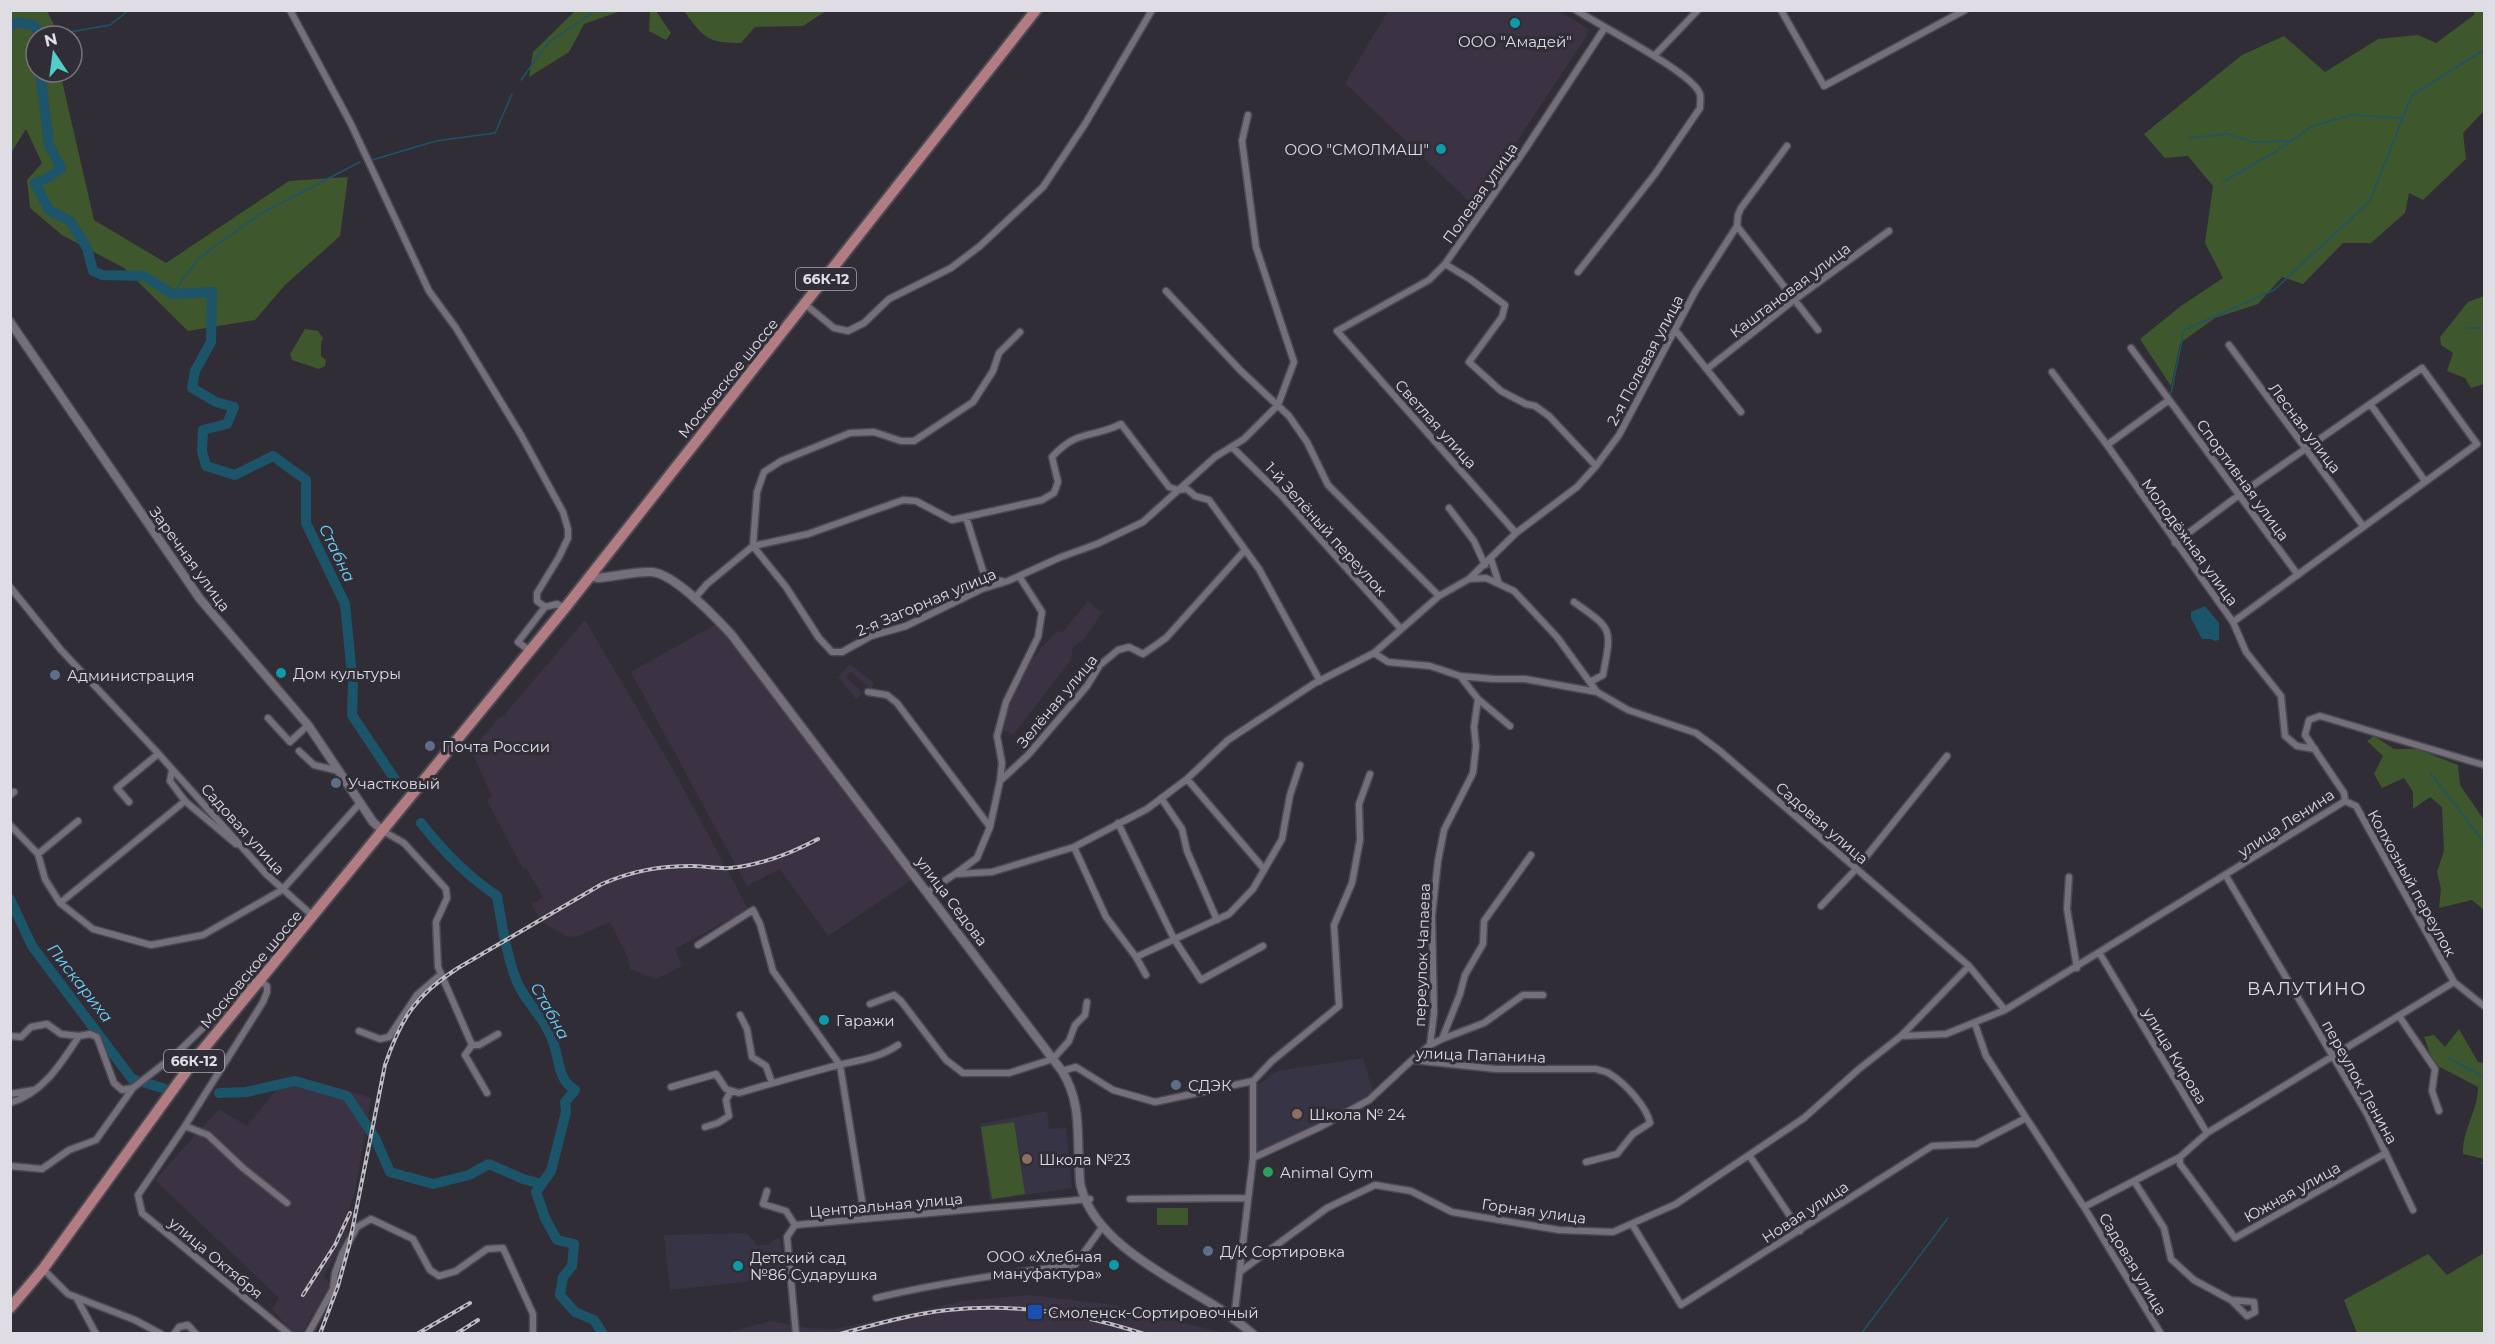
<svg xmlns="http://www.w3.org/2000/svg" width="2495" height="1344" viewBox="0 0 2495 1344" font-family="Montserrat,sans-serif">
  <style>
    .built { fill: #3b3343 }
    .education { fill: #373445 }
    .green { fill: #3f572c }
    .water { fill: #1c5469 }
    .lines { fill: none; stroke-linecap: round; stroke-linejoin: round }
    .stream { stroke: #1c5469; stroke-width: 1.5 }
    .river { stroke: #1c5469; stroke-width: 10 }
    .minor-casing { stroke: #4c4951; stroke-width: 9 }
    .tertiary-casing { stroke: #4c4951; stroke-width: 11 }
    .primary-casing { stroke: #4c4951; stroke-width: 14 }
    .minor { stroke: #746f7b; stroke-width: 6 }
    .tertiary { stroke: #746f7b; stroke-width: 8 }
    .primary { stroke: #b17d83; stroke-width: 10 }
    .rail-casing { stroke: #bfbcc3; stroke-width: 4 }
    .rail { stroke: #312d37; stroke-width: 1.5; stroke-dasharray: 4.5; stroke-linecap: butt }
    .culture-dot { fill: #0f9aa8; stroke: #312d37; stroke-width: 2 }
    .service-dot { fill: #5c6f8a; stroke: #312d37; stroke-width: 2 }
    .education-dot { fill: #8d6e63; stroke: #312d37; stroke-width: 2 }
    .leisure-dot { fill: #2e9e5b; stroke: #312d37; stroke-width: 2 }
    .transit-dot { fill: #1a4fb4; stroke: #312d37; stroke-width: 2 }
    .labels { text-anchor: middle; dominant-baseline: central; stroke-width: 6; stroke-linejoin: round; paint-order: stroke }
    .shield { fill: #312d37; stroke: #aba8af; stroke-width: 1.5 }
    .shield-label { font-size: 14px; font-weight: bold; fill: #dfdce3 }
    .poi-label { font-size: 15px; fill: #dfdce3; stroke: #312d37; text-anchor: start }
    .street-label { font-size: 15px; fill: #dfdce3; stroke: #312d37 }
    .water-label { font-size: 16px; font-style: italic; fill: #6ad5fd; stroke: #312d37 }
    .quarter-label { font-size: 18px; letter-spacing: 1.5px; fill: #dfdce3; stroke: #312d37 }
  </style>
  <rect width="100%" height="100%" fill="#312d37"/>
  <!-- built -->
  <path class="built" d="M 1388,11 L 1558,11 L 1589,29 L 1586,37 L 1474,206 L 1345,83 Z
    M 1088,601 L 1100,611 L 1105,609 L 1084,639 L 1073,647 L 1071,660 L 1013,735 L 996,725 L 1008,691 L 1041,648 L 1057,631 L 1062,633 Z
    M 585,620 L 674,771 L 748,909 L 675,949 L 682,966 L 656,979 L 630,969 L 627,955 L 610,922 L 576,937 L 567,936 L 541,922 L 532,904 L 543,897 L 526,868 L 523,869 L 487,800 L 492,797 L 471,750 L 500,717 L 501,718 L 504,715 L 509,719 L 505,714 Z
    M 718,623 L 911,880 L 828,936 L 780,869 L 747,886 L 631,672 Z
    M 850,664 L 874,683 L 871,689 L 851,672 L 846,677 L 862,693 L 856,699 L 838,677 Z
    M 325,1084 L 371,1098 L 355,1192 L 349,1209 L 353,1211 L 346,1237 L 324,1276 L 330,1285 L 302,1333 L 293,1333 L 272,1309 L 279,1298 L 155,1180 L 219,1109 L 247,1126 L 277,1089 Z
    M 1030,1295 L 1114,1305 L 1224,1333 L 722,1334 L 771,1321 L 807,1328 L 835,1329 L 963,1301 Z"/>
  <!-- education -->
  <path class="education" d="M 1363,1058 L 1373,1090 L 1367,1100 L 1312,1128 L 1256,1152 L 1255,1087 L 1277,1071 Z
    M 1047,1111 L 1049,1129 L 1066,1128 L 1072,1188 L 990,1200 L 980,1124 Z
    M 747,1233 L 757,1246 L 770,1244 L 774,1240 L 780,1238 L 784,1278 L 670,1290 L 664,1235 Z"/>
  <!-- green -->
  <path class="green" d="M 11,10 L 47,11 L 53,23 L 55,36 L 36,36 L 36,72 L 60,72 L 94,220 L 166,263 L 289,181 L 348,177 L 340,236 L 285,285 L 255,320 L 188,331 L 124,268 L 62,235 L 30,208 L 27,180 L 42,163 L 26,129 L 11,153 Z
    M 575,11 L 639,11 L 621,11 L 584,24 L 569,52 L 529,77 L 533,52 Z
    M 650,11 L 656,11 L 671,33 L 666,40 L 649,31 Z
    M 684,11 L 826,11 L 803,26 L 755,27 L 741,43 C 707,43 704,38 684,11 Z
    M 2475,11 L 2484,11 L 2484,111 L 2463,133 L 2466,159 L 2423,200 L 2409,193 L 2405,213 L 2371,243 L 2343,243 L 2303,284 L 2282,277 L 2258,304 L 2215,318 L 2180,343 L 2171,386 L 2140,339 L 2181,306 L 2223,278 L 2205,243 L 2213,186 L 2188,156 L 2165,158 L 2144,134 L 2242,55 L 2284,36 L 2325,72 L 2378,39 L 2418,35 L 2436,43 L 2474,15 Z
    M 2484,296 L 2484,384 L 2471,388 L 2465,378 L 2447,371 L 2453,353 L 2441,345 L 2440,337 L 2468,302 Z
    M 305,329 L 318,331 L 323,338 L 321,342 L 321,356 L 326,360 L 325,366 L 319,369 L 292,360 L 290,354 Z
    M 2374,736 L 2394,749 L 2417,749 L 2458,765 L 2460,785 L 2484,820 L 2484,910 L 2472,900 L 2439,908 L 2441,889 L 2437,872 L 2444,851 L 2442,807 L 2430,797 L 2413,809 L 2413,792 L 2404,778 L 2382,788 L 2374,774 L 2383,756 L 2367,741 Z
    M 2459,1029 L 2478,1062 L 2484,1063 L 2484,1159 L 2463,1154 C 2462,1130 2478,1111 2478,1087 L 2434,1064 L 2424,1037 L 2434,1035 L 2445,1047 Z
    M 1014,1122 L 1025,1194 L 992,1199 L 981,1127 Z
    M 1157,1208 L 1188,1208 L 1188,1225 L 1157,1225 Z
    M 2484,1253 L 2484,1333 L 2357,1333 L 2344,1300 L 2428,1254 L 2447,1275 Z"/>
  <!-- water -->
  <path class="water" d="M 2205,606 L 2219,623 L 2219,640 L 2215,641 L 2211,639 L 2202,639 L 2191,618 L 2191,612 Z"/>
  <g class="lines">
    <!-- stream -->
    <path class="stream" d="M 47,36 L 110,25 L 129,10
      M 521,80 L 548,43 L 596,10
      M 2190,138 L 2227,134 L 2253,142 L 2289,141
      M 372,160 L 436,141 L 495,133 L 512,94
      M 2223,182 L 2278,150 L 2311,127 L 2350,115 L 2403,118
      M 172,294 L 199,258 L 260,214 L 360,162
      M 2467,328 L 2484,328
      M 2171,393 L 2184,330 L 2274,290 L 2370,201 L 2412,95 L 2484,50
      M 2431,774 L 2484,842
      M 2448,1058 L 2484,1077
      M 2481,1163 L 2484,1163
      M 1861,1334 L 1948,1218"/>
    <!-- river -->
    <path class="river" d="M 10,26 L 18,22 L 34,25 L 42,36
      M 40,72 L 49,145 L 61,168 L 49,177 L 35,183 L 49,210 L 70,221 L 87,248 L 93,271 L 102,275 L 144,276 L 172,294 L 212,292 L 211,342 L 195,371 L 192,388 L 216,402 L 234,407 L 227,424 L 203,430 L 202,451 L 206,466 L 235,475 L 273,456 L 306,480 L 306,523 L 345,604 L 353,685 L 352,715 L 400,787
      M 421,823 C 443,851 467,876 497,896 C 502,925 506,954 517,982 C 526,1003 546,1019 553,1042 C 560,1060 557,1079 575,1090 L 565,1102 L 566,1112 L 551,1171 L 536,1192 L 545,1218 L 557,1240 L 574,1244 L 572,1266 L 563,1277 L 560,1295 L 575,1312 L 594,1320 L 603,1334
      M 10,899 L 32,946 L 132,1079 L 136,1080
      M 145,1083 L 163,1088
      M 219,1093 L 246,1092 L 295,1081 L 347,1096 L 375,1138 L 390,1172 L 433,1184 L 469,1175 L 489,1164 L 523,1179 L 542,1184"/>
    <defs>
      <path id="minor" d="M 290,10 L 351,124 L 429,291 L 456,328 L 521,435 L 563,512 L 568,529 L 568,538 L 559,557 L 537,593 L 537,601 L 545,607 L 518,642 L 530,651
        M 1576,10 C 1600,26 1692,72 1700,94 C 1701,98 1700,104 1700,108 L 1655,174 L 1578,272
        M 1781,10 L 1824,86 L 1965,10
        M 1654,56 L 1698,10
        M 1737,226 L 1818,330
        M 1445,264 L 1470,279 L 1505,305 L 1502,317 L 1469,362 L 1501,391 L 1526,404 L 1535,406 L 1549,416 L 1596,466
        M 1166,291 L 1240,370 L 1289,416 L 1307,442 L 1328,485 L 1439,596
        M 806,305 L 834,328 L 848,331 L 864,323 L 889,299 L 951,268 L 980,246 L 1043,187 L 1085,124 L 1152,10
        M 1676,331 L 1741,412
        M 1020,332 L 999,353 L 993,371 L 973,402 L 914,441 L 901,441 L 874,432 L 850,433 L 781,461 L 764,472 L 757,492 L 753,546 L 786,587 L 819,638 L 832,652 L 842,652 L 871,636 L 906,626 L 982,589 L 1008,581 L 1061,557 L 1097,544 L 1143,522 L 1215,457 L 1244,439 L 1278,405 L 1294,362 L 1256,247 L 1242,141 L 1248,115
        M 2229,345 L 2363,526
        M 2131,348 L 2298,575
        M 1707,369 L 1794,300 L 1889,231
        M 2052,372 L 2107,445 L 2233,622 L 2246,652 L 2281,696 L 2285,736 L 2297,746 L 2315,749
        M 2371,405 L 2425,481
        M 2107,445 L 2169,400
        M 1232,447 L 1281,495 L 1401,629
        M 1449,508 L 1474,541 L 1485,565
        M 966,517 L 983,571 L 991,580 L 1002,581
        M 1516,533 L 1337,331 L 1429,280 L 1445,264 L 1524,151 L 1604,29
        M 2175,543 L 2239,495 L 2422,368 L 2477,444 L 2233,622
        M 1491,559 L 1499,584
        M 1469,579 L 1486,578 L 1514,591 L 1557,637 L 1597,692
        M 10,587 L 61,650 L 155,750 L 266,874 L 314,917
        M 694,599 L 707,584 L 753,546 L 808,534 L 903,500 L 916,501 L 952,520 L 1042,500 L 1054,493 L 1058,482 L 1052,457 C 1077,429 1091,439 1121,424 L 1169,487 L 1178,490 L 1187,489 L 1195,496 L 1209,500 L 1259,569 L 1320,681
        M 1574,602 C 1613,630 1612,627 1603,675 L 1590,682
        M 545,607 L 557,604 L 565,608
        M 1374,653 L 1388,662 L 1430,666 L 1460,676 L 1493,679 L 1525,679 L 1597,692 L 1628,710 L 1696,733 L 1720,751 L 1969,966 L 2005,1010
        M 868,692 L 887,695 L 897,703 L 990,827
        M 1478,699 L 1510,726
        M 268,718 L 290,742 L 308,725
        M 299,751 L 314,765 L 339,771
        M 172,770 L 170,781 L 185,801 L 236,844
        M 1187,779 L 1264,869
        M 1000,781 L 1002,763 L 997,736 L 1006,702 L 1038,637 L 1042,612 L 1019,576
        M 10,795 L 14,792
        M 1161,798 L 1182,829 L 1187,851 L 1217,920
        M 2345,801 L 2344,793 L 2305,735 L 2309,720 L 2320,716 L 2484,765
        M 2345,801 L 2356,806 L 2454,982 L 2484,1006
        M 129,802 L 117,788 L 158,754
        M 1118,823 L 1174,939 L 1201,980 L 1263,946
        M 10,825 L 38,854 L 45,879 L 60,903 L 93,929 L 151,945 L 203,935 L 282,890 L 360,803
        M 383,831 L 404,843 L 446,889 L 447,898 L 436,922 L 438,967 L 472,1045 L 465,1055 L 487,1093
        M 1074,847 L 1106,917 L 1136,957 L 1146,975
        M 38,854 L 78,821
        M 955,874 L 977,858 L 990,827 L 1000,781 L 1028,755 L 1087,686 L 1100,665 L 1118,650 L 1129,647 L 1143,654 L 1166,638 L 1245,550
        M 2226,876 L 2367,1114 L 2413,1210
        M 2069,877 L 2067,909 L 2077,968
        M 928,892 L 955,874 L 992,872 L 1074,847 L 1147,809 L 1187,779 L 1228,740 L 1315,683 L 1374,653 L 1439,596 L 1469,579 L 1516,533 L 1577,487 L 1596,466 L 1619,435 L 1696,290 L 1737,226 L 1738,215 L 1741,208 L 1787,146
        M 60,903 L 185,801
        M 1821,906 L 1857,868 L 1947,756
        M 698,945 L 753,910 L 760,924 L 773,971 L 840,1065 L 865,1219
        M 2100,954 L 2207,1133
        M 1136,957 L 1229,914 L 1253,889 L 1282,839 L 1290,795 L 1300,765
        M 870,1004 L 894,995 L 901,1001 L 946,1060 L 963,1073 L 1009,1073 L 1053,1059 L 1069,1041 L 1075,1025 L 1085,1015 L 1087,1002
        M 740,1015 L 747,1029 L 752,1057 L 766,1066 L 772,1083
        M 2399,1016 L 2435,1069 L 2432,1091 L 2439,1111
        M 1975,1024 L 1986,1056 L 2084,1207 L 2161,1334
        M 359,1031 L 380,1039 L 389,1037 L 417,995 L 440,975
        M 10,1036 L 21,1037 L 31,1027 L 47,1024 L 61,1034 L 79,1036
        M 1901,1036 L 1946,1034 L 2005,1010 L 2345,801
        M 1442,1039 L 1484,1023 L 1523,995 L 1543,995
        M 472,1045 L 479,1045 L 498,1034
        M 1430,1045 L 1442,1039 L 1460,994 L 1465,975 L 1483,944 L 1484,921 L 1531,855
        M 1412,1060 L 1430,1045 L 1434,1013 L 1432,916 L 1438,861 L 1444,830 L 1473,773 L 1476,746 L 1474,727 L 1478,699 L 1460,676
        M 1062,1071 L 1076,1067 L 1113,1090 L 1155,1102 L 1253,1081 L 1272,1061 L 1339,1006 L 1334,925 L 1352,883 L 1360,840 L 1359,804 L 1370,774
        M 1253,1081 L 1253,1158
        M 671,1087 L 716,1074 L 726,1089 L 739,1093 C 772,1083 805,1074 838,1065 C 860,1060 879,1058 898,1045
        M 10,1094 L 34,1090
        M 10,1103 C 43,1093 61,1064 79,1036 L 90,1034 L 97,1037 L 114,1083 L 122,1090 L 133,1088
        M 185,1126 L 208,1135 L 243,1168 L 287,1203
        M 705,1127 L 718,1123 L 729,1116 L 726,1100 L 731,1091
        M 1749,1155 L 1800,1231
        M 2180,1157 L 2180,1164 L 2235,1238 L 2386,1153
        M 10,1166 L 42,1169 L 69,1150 L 96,1140 L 133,1088 L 175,1055 L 242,990 L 258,979 L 267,986 L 267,992 L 263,1002 L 185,1126 L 138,1195 L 142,1213 L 289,1334
        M 2134,1181 L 2164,1228 L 2171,1259 L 2194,1280 L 2231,1300 L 2247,1316 L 2255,1312 L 2254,1302 L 2231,1300
        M 767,1191 L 763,1204 L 786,1211 L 795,1225
        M 1130,1199 L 1248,1198
        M 2084,1207 L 2180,1157 L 2207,1133 L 2454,982
        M 1632,1224 L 1681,1305 L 1932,1146 L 1976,1144 L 2026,1118
        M 795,1225 L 1090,1199
        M 795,1225 L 787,1237 L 796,1334
        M 43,1269 L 68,1294 L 135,1320 L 161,1334
        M 1241,1271 L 1327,1208 L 1375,1185 L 1411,1191 L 1452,1212 L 1559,1230 L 1613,1232 L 1676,1204 L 1804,1118 L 1859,1069 L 1901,1036 L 1969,966
        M 76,1297 L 96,1334
        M 876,1298 C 942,1282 1007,1273 1075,1265 L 1103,1226
        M 1234,1319 L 1253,1158 L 1320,1127 L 1369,1100 L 1412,1060 L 1496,1069 L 1596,1069 C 1601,1071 1606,1071 1610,1074 C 1625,1083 1647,1107 1650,1123 L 1633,1134 L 1617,1154 L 1586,1162
        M 174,1334 L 179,1327 L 188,1325 L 196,1334
        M 308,1334 L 333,1289 L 335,1273 L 342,1254 L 357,1227 L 371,1219 L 413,1239 L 430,1270 L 439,1276 L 456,1271 L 487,1249 L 503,1248 L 533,1314 L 533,1334"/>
      <path id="tertiary" d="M 10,322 L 200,599 L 308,725 L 373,822 L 383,831
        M 590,576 L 597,578 C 615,577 634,571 652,572 C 675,574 715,617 731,634 L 1062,1071 C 1081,1102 1077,1129 1079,1164 C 1080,1171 1079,1180 1081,1187 C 1095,1244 1175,1280 1220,1309 C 1231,1317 1242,1325 1253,1334"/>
      <path id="primary" d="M 10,1308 L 43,1269 L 196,1058 L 565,608 L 1036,10"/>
    </defs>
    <!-- minor casing -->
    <use href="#minor" class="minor-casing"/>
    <!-- tertiary casing -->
    <use href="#tertiary" class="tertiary-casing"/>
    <!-- primary casing -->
    <use href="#primary" class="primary-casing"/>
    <!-- minor -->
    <use href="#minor" class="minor"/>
    <!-- tertiary -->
    <use href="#tertiary" class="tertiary"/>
    <!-- primary -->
    <use href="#primary" class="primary"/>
    <defs>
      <path id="rail" d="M 303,1295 L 335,1245 L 350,1213
        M 320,1334 L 338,1286 L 349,1246 L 385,1065 C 401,1018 416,995 458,968 L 602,884 C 632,871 659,866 692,866 C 705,866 717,869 730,868 C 761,865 790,854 818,839
        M 417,1334 L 470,1303
        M 456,1334 L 478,1320
        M 840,1334 C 876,1324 912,1314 948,1310 C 1015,1303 1081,1313 1144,1334"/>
    </defs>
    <!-- rail casing -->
    <use href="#rail" class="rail-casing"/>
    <!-- rail -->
    <use href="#rail" class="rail"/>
  </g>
  <!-- markers -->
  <g class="culture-dot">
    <circle cx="1515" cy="23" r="6"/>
    <circle cx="1441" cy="149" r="6"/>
    <circle cx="281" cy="673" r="6"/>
    <circle cx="824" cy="1020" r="6"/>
    <circle cx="1114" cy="1265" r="6"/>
    <circle cx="738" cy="1266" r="6"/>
  </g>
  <g class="service-dot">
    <circle cx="55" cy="675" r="6"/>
    <circle cx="430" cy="746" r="6"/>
    <circle cx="336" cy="783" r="6"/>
    <circle cx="1176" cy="1085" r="6"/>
    <circle cx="1208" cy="1251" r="6"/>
  </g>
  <g class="education-dot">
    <circle cx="1297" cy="1114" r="6"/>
    <circle cx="1027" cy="1159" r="6"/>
  </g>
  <circle class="leisure-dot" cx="1268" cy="1172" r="6"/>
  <rect class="transit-dot" x="1027" y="1304" width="16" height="16" rx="3"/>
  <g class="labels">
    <!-- shield labels -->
    <g class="shield">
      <rect x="796" y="268" width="60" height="22" rx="4.5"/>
      <rect x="164" y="1050" width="60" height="22" rx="4.5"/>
    </g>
    <g class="shield-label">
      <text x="826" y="279">66К-12</text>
      <text x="194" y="1061">66К-12</text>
    </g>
    <!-- poi labels -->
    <g class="poi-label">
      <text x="1515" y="41" text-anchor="middle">ООО "Амадей"</text>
      <text x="1429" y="149" text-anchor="end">ООО "СМОЛМАШ"</text>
      <text x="293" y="673">Дом культуры</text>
      <text x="67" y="675">Администрация</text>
      <text x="442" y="746">Почта России</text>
      <text x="348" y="783">Участковый</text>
      <text x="836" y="1020">Гаражи</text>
      <text x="1188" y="1085">СДЭК</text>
      <text x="1309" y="1114">Школа № 24</text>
      <text x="1039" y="1159">Школа №23</text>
      <text x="1280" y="1172">Animal Gym</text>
      <text x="1220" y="1251">Д/К Сортировка</text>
      <text x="1102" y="1256" text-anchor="end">ООО «Хлебная<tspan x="1102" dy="17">мануфактура»</tspan></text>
      <text x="750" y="1257">Детский сад<tspan x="750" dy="17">№86 Сударушка</tspan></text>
      <text x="1048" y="1312">Смоленск-Сортировочный</text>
    </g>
    <!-- street labels -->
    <g class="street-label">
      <text transform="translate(1480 193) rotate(-55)">Полевая улица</text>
      <text transform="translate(1790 290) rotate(-37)">Каштановая улица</text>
      <text transform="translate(1645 360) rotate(-62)">2-я Полевая улица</text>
      <text transform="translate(728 378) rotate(-51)">Московское шоссе</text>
      <text transform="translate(1436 424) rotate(48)">Светлая улица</text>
      <text transform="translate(2305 428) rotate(53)">Лесная улица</text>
      <text transform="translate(2243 480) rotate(54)">Спортивная улица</text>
      <text transform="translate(1326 529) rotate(48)">1-й Зелёный переулок</text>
      <text transform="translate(2190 542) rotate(54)">Молодёжная улица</text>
      <text transform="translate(190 559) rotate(54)">Заречная улица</text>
      <text transform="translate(926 602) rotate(-23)">2-я Загорная улица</text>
      <text transform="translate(1057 701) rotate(-50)">Зелёная улица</text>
      <text transform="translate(1822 823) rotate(41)">Садовая улица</text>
      <text transform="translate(2286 823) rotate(-33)">улица Ленина</text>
      <text transform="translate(243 829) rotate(48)">Садовая улица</text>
      <text transform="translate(2412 883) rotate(61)">Колхозный переулок</text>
      <text transform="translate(952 901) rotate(53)">улица Седова</text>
      <text transform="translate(1422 955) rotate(-88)">переулок Чапаева</text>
      <text transform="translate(251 969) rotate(-50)">Московское шоссе</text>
      <text transform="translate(1481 1055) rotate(2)">улица Папанина</text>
      <text transform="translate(2175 1056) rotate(59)">улица Кирова</text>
      <text transform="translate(2360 1082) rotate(61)">переулок Ленина</text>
      <text transform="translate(2292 1192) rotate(-29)">Южная улица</text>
      <text transform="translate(886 1205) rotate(-5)">Центральная улица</text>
      <text transform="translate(1534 1211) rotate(8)">Горная улица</text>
      <text transform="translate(1805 1212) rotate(-33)">Новая улица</text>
      <text transform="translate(216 1258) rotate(40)">улица Октября</text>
      <text transform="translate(2133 1264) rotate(59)">Садовая улица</text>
    </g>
    <!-- water labels -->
    <g class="water-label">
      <text transform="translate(337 553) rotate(64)">Стабна</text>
      <text transform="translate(80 983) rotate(52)">Пискариха</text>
      <text transform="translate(550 1011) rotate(61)">Стабна</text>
    </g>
    <!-- quarter labels -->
    <g class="quarter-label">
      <text x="2307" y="989">ВАЛУТИНО</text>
    </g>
  </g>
  <!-- border -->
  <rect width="2495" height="1344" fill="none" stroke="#dfdce3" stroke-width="24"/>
  <!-- north arrow -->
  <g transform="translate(54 54) rotate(347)"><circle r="28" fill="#312d37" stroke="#77737c" stroke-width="1.5"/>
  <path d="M0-4.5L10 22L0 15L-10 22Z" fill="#52cdcc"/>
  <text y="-9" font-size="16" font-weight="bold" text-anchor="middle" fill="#dfdce3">N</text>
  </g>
</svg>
